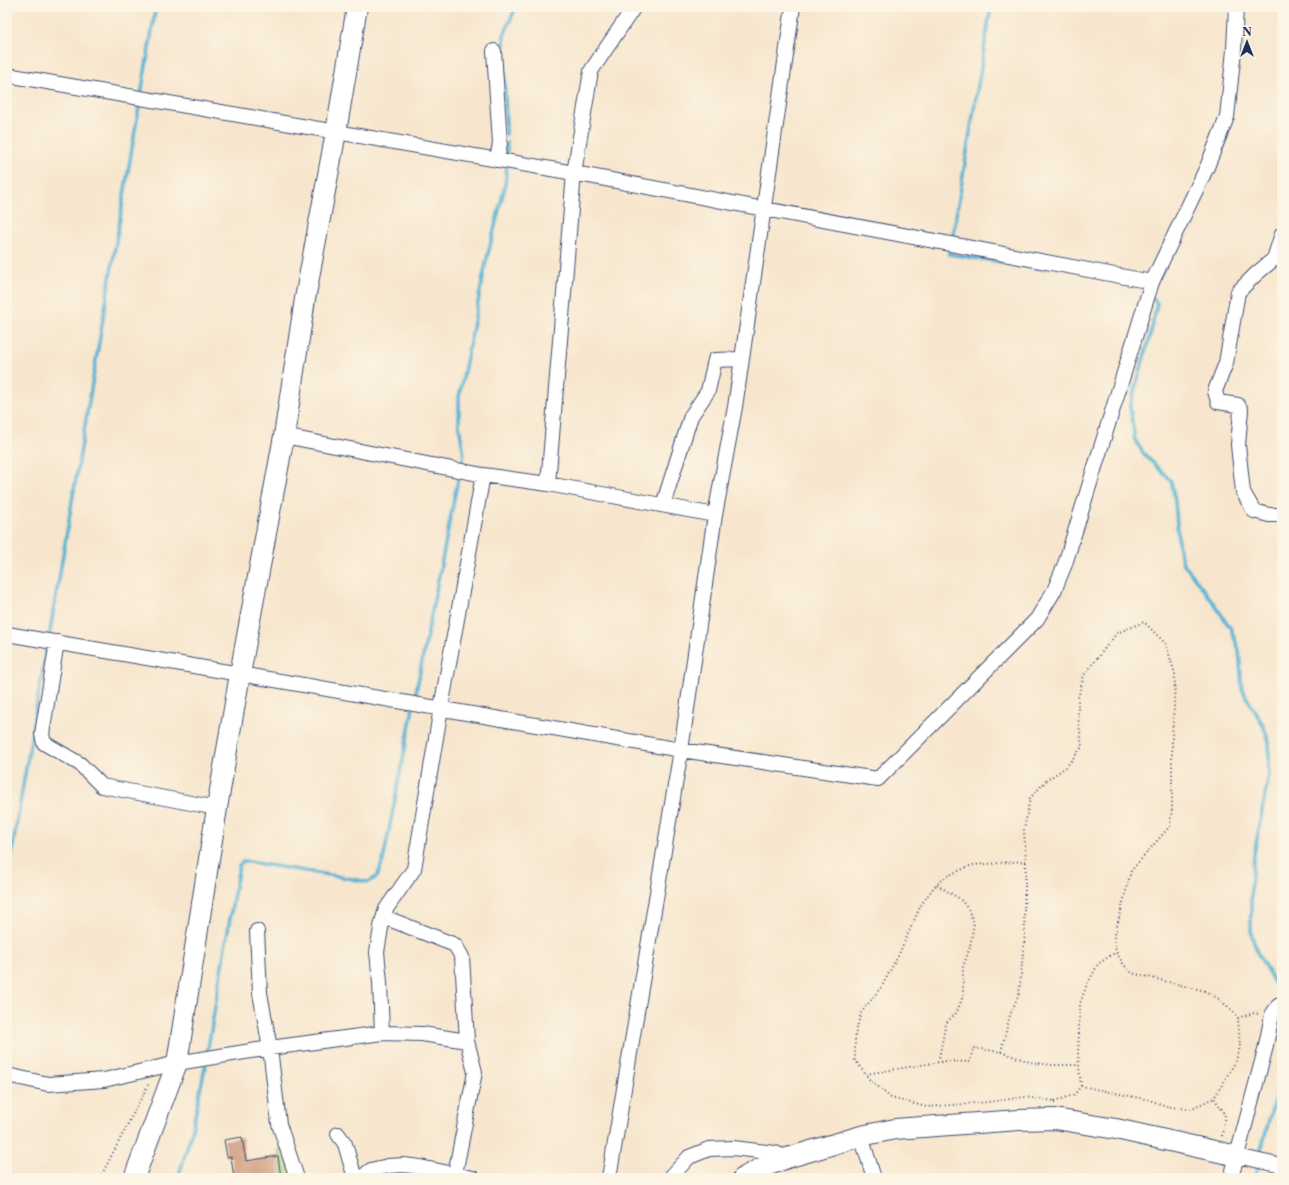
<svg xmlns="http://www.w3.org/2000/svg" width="1289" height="1185" viewBox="0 0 1289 1185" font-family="'Libre Caslon Text',serif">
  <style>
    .green { fill: #accf79; stroke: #647f6c }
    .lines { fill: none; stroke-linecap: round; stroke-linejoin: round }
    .stream { stroke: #56b3d4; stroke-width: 3.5 }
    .building { fill: #ce9c7e }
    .street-casing { stroke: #3c4a6f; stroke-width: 16 }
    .secondary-casing { stroke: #3c4a6f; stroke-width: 22 }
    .path { stroke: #3c4a6f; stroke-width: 2; stroke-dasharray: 1 3; stroke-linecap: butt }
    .street { stroke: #fff; stroke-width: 14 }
    .secondary { stroke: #fff; stroke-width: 20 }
  </style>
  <rect width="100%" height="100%" fill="#fcf5e5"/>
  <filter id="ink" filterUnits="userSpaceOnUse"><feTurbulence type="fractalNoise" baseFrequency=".025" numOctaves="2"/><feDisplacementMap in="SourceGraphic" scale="8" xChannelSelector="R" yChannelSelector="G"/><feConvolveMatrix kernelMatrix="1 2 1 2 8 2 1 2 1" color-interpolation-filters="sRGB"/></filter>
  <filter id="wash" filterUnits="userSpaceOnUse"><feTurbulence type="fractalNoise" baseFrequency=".012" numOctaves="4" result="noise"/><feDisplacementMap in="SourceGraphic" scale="16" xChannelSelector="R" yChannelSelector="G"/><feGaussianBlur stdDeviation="0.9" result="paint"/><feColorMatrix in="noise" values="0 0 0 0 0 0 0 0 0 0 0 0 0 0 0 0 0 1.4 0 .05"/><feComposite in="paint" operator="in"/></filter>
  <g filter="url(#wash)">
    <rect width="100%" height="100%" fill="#f7e6cd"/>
    <!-- green -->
    <path class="green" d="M 285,1149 L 293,1178 L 283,1178 L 278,1150 Z"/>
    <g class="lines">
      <!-- stream -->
      <path class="stream" d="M 141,95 L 156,7
        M 506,134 L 504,35 L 516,7
        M 507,142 L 507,158
        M 952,241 L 991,7
        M 951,247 L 949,254 L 1046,269
        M 1152,298 L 1157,303 L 1151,332 L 1130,407 L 1135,440 L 1144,454 L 1171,481 L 1175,501 L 1179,550 L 1183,563 L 1213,602 L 1231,629 L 1239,650 L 1242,689 L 1263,725 L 1269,742 L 1269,774 L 1254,855 L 1251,886 L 1251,932 L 1257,952 L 1282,997
        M 461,468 L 464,454 L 459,426 L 459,397 L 486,262 L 505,186 L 507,164
        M 49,637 L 140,101
        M 414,702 L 459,474
        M 7,881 L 47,643
        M 207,1054 L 239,865 L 244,861 L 342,877 L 368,882 L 377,877 L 383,861 L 413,708
        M 1259,1158 L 1282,1071
        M 178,1178 L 191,1135 L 206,1062
        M 1254,1178 L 1258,1164"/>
    </g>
    <g id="blocks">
      <!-- building -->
      <path class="building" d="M 242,1137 L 246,1161 L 278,1156 L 281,1178 L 234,1178 L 231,1157 L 227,1157 L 224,1140 Z"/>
    </g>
  </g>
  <g filter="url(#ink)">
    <use href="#blocks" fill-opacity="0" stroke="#3c4a6f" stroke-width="1"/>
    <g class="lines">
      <defs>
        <path id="street" d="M 494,51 L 500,143 L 497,160
          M 7,75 L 574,173 L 1152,282
          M 1282,234 L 1274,259 L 1256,274 L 1238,292 L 1226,363 L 1215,391 L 1218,402 L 1238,405 L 1241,410 L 1238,445 L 1243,492 L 1254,511 L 1269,515 L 1282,515
          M 284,436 L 483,475 L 548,484 L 715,515
          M 548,484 L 574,173 L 591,71 L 634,7
          M 663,505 L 691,416 L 708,391 L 715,360 L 742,359
          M 7,634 L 681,750 L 878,779 L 1037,619 L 1054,591 L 1065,564 L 1152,282 L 1207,167 L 1227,117 L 1234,50 L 1236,7
          M 57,642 L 42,734 L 44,743 L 80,764 L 102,786 L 217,808
          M 257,931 L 260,993 L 270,1048 L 279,1124 L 297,1178
          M 382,1033 L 422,1034 L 467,1041 L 462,957 L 455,945 L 384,917
          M 7,1075 L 48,1084 L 104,1080 L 177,1063 L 270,1048 L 382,1033 L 380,982 L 377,952 L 382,922 L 386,909 L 414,869 L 441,708 L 483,475
          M 338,1134 L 345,1144 L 355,1178
          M 861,1136 L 874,1178
          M 1237,1156 L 1282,1166
          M 455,1174 L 475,1072 L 467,1041
          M 361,1178 L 371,1170 L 388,1166 L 404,1165 L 420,1167 L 473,1178
          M 609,1178 L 681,750 L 715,515 L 735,407 L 793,7
          M 670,1178 L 689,1157 L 709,1149 L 733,1148 L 775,1153 L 787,1158
          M 1231,1178 L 1265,1050 L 1272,1015 L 1278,1006 L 1282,1004"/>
        <path id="secondary" d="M 134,1178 L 177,1063 L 217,808 L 240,674 L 284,436 L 305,299 L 336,132 L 357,7
          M 743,1178 L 759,1169 L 787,1158 L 861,1136 L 895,1129 L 1019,1120 L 1055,1119 L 1116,1129 L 1237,1156"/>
      </defs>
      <!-- street casing -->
      <use href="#street" class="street-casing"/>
      <!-- secondary casing -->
      <use href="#secondary" class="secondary-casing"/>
      <!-- path -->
      <path class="path" d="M 937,885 L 960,899 L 968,909 L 974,923 L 970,947 L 963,967 L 963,996 L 957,1012 L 946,1023 L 938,1063
        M 1001,1052 L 1030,1062 L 1051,1065 L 1079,1065
        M 866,1074 L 946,1061 L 970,1062 L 973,1048 L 1001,1052 L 1010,1015 L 1019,994 L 1025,934 L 1024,912 L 1026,861
        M 1081,1086 L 1078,1055 L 1080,1004 L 1086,987 L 1098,964 L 1116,952
        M 1054,1101 L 1074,1095 L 1081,1086 L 1149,1100 L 1170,1107 L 1190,1109 L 1214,1098
        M 1054,1104 L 1054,1101 L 1025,1097 L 988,1102 L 927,1107 L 891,1098 L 869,1079 L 855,1060 L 855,1035 L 861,1013 L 882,986 L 898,956 L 921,905 L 934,887 L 947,876 L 972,865 L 1026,861 L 1024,830 L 1030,798 L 1047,780 L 1066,767 L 1082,747 L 1078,716 L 1078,698 L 1084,675 L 1117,633 L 1144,622 L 1166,644 L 1175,674 L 1174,707 L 1172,736 L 1172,809 L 1170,826 L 1131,871 L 1114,938 L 1116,952 L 1124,965 L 1132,973 L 1205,991 L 1219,999 L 1235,1013 L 1238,1018 L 1254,1013 L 1260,1014
        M 1222,1136 L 1225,1114 L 1214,1098 L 1236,1061 L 1240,1047 L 1238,1018
        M 100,1178 L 149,1083"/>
      <!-- street -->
      <use href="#street" class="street"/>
      <!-- secondary -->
      <use href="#secondary" class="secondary"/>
    </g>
  </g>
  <!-- margin -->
  <rect width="1289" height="1185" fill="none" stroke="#fcf5e5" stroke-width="24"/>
  <!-- north arrow -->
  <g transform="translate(1247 42)" stroke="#fcf5e5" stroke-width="3" paint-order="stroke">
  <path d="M0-3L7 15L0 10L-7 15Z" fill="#1b2f5e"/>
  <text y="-6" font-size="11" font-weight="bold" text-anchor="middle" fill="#1b2f5e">N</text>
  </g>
</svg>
